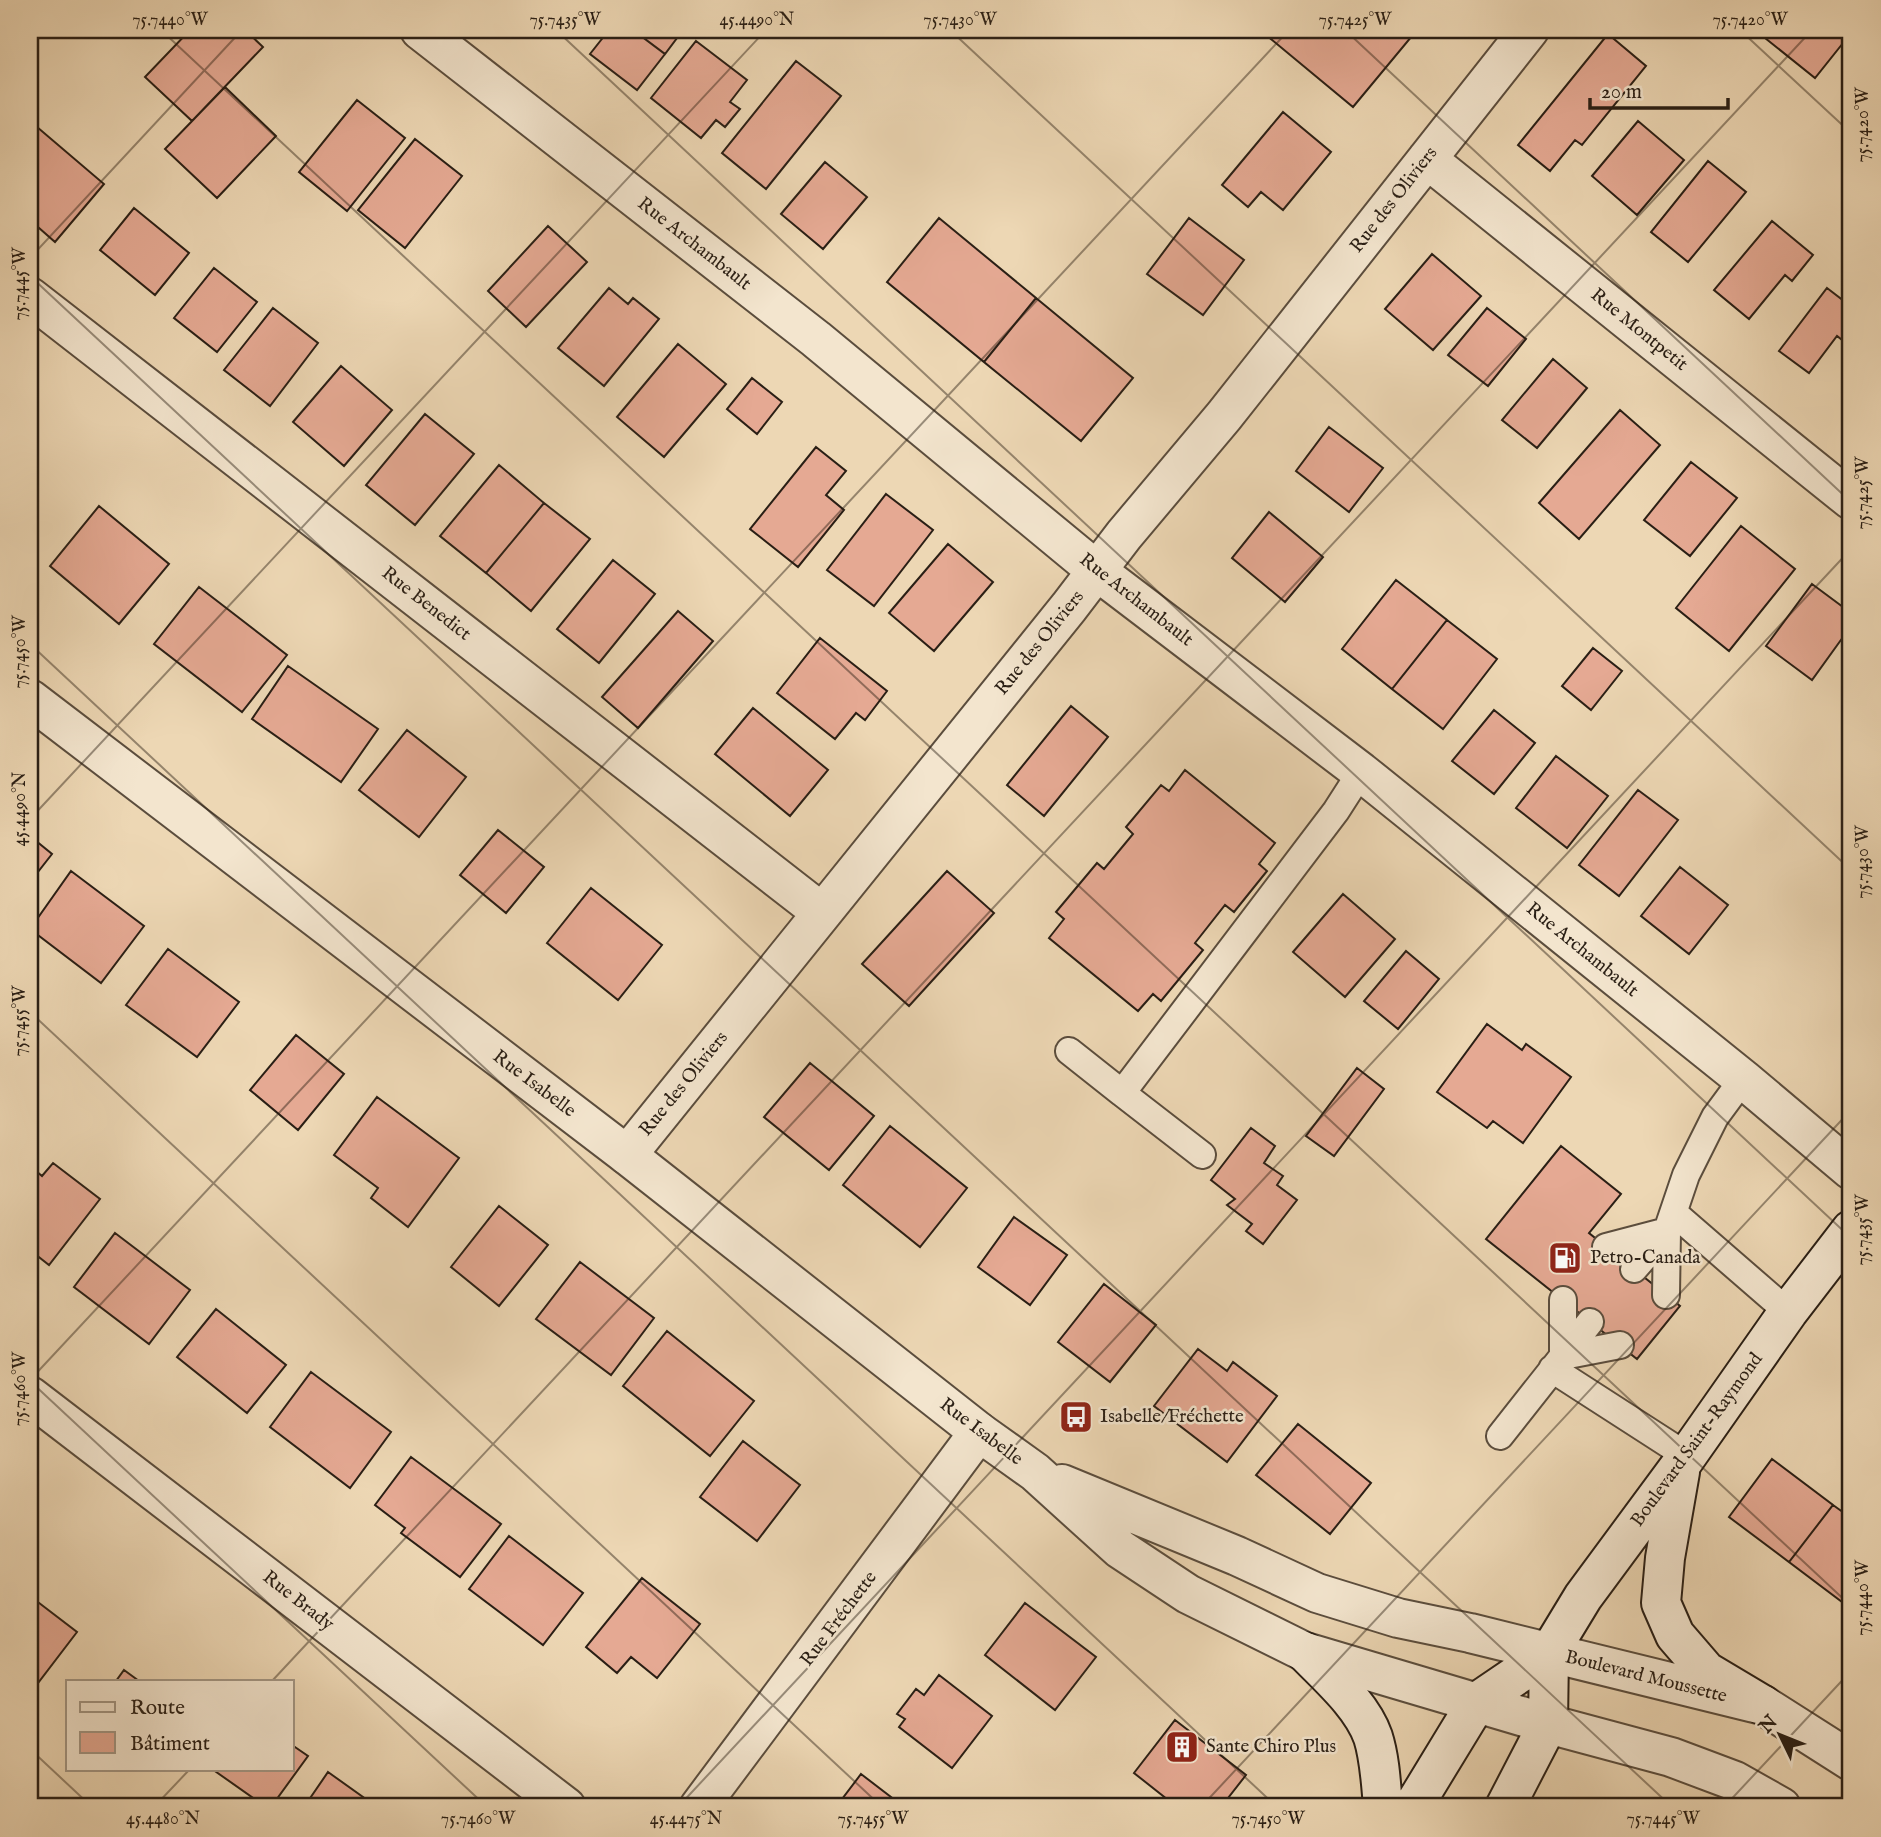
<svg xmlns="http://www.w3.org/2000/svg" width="1881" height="1837" viewBox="0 0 1881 1837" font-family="'IM FELL English',serif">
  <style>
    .building { fill: #e5a993; stroke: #2a1f15; stroke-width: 2 }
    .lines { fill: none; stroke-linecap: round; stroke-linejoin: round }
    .service-casing { stroke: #5b4d3d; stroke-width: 30 }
    .minor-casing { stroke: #5b4d3d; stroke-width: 42 }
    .tertiary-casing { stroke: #5b4d3d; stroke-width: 42 }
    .secondary-casing { stroke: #2a1f15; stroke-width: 42 }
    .service { stroke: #f3e5ce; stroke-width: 26 }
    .minor { stroke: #f3e5ce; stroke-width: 38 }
    .tertiary { stroke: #f3e5ce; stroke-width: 38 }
    .secondary { stroke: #f3e5ce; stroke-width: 38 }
    .ticks { fill: none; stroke: #2a1f15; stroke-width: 2; stroke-opacity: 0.45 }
    .labels { text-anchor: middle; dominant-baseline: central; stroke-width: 5; stroke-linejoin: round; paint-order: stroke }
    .street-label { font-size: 19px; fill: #2a1f15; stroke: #f3e5ce }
    .poi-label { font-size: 19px; fill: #2a1f15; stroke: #f3e5ce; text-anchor: start }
    .neatline { fill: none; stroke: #2a1f15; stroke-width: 2.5 }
    .ticks-label { font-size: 18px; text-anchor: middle; fill: #2a1f15 }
  </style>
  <rect width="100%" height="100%" fill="#edd7b4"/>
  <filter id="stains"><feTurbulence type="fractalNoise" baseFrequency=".00286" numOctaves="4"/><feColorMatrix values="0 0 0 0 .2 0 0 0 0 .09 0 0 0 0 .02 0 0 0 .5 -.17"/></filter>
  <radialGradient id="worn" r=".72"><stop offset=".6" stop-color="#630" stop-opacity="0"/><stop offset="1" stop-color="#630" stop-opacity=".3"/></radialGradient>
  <!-- building -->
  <path class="building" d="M 190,30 L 245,30 L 263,47 L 192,121 L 145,77 Z
    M 609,30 L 633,30 L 665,54 L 637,90 L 590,54 Z
    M 633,30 L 683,30 L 665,54 Z
    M 1260,30 L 1417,30 L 1353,107 Z
    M 1755,30 L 1851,30 L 1851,33 L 1815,78 Z
    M 1608,34 L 1646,66 L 1582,145 L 1575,140 L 1550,171 L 1518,145 Z
    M 696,41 L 747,80 L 730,102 L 740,109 L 725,127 L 716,120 L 701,138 L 651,98 Z
    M 796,61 L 841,96 L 766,189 L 722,153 Z
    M 225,87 L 276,136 L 217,198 L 165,149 Z
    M 357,100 L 405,138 L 347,211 L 299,172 Z
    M 1283,112 L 1331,152 L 1283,210 L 1261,192 L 1248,207 L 1222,185 Z
    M 30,121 L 104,184 L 55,242 L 30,220 Z
    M 1638,121 L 1684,160 L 1637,215 L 1592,176 Z
    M 415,139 L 462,176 L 405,248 L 358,210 Z
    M 1708,161 L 1746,192 L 1688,262 L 1651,232 Z
    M 825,162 L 867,197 L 823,249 L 781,214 Z
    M 134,208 L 189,253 L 155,295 L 100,250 Z
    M 939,218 L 1036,298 L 984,362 L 887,282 Z
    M 1189,218 L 1244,260 L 1203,315 L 1147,274 Z
    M 1772,221 L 1813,255 L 1792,281 L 1785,275 L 1749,319 L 1714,290 Z
    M 548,226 L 587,262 L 526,327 L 488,291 Z
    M 1432,254 L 1481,296 L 1433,350 L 1385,309 Z
    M 214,268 L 257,302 L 217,352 L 174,318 Z
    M 609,288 L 628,304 L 633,298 L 659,319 L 604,386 L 558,348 Z
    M 1827,288 L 1844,301 L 1851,292 L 1851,336 L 1846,343 L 1837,336 L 1809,373 L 1779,351 Z
    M 1036,298 L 1133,378 L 1081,441 L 984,362 Z
    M 273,308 L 318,343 L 270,406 L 224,370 Z
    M 1487,308 L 1526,339 L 1488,386 L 1448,355 Z
    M 678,344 L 726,384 L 664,457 L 617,417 Z
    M 1553,359 L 1587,388 L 1537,448 L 1502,420 Z
    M 341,366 L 392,410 L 344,466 L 293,422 Z
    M 752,378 L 782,402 L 757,434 L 727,409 Z
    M 1620,410 L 1660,445 L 1579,539 L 1539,503 Z
    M 425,414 L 474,454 L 415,525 L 366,485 Z
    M 1329,427 L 1383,468 L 1349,512 L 1296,471 Z
    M 816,447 L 846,471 L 826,495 L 844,510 L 798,567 L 750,529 Z
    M 1691,462 L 1737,498 L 1690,556 L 1644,520 Z
    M 499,465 L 544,503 L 486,573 L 440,536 Z
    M 886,494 L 933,530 L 874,606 L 827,570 Z
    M 544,503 L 590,539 L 531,611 L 486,573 Z
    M 99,506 L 169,564 L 119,624 L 50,566 Z
    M 1269,512 L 1323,557 L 1285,602 L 1232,558 Z
    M 1741,526 L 1795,569 L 1729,651 L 1676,608 Z
    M 948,544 L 993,582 L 934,651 L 889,613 Z
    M 613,560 L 655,594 L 599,663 L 557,629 Z
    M 1396,580 L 1447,620 L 1392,689 L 1342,649 Z
    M 1812,584 L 1851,613 L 1851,626 L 1812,680 L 1766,646 Z
    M 199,587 L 287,655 L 242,712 L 154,644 Z
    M 678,611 L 713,641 L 638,728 L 602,697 Z
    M 1447,620 L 1497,659 L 1443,729 L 1392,689 Z
    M 820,638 L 887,691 L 865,720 L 856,713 L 835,739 L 777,693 Z
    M 1593,648 L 1622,671 L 1591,710 L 1562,686 Z
    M 288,666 L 378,729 L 341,782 L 252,719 Z
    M 1071,706 L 1108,737 L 1044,816 L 1007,785 Z
    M 753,708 L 828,770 L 790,816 L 715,754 Z
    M 1494,710 L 1535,743 L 1494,794 L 1452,761 Z
    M 407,730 L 466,777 L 419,837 L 359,790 Z
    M 1556,756 L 1608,796 L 1567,848 L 1516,808 Z
    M 1185,770 L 1275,843 L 1259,864 L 1267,871 L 1234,912 L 1225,905 L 1195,943 L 1203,950 L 1161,1001 L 1153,994 L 1138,1011 L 1049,938 L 1064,919 L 1056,912 L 1097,863 L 1104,869 L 1133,834 L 1126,827 L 1161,785 L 1169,791 Z
    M 1638,790 L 1678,820 L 1619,896 L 1579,865 Z
    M 498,830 L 544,867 L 506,913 L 460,875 Z
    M 30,836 L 52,854 L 30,882 Z
    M 1680,867 L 1728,905 L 1689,954 L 1641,916 Z
    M 71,871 L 144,926 L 101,983 L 30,929 Z
    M 947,871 L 994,913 L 909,1006 L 862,964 Z
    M 591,888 L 662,945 L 618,1000 L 547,943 Z
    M 1343,894 L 1395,939 L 1345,997 L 1293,952 Z
    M 168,949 L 239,1002 L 197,1057 L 126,1005 Z
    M 1406,951 L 1439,979 L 1398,1029 L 1364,1001 Z
    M 1487,1024 L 1522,1050 L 1526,1044 L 1571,1077 L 1523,1143 L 1493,1121 L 1487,1128 L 1437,1092 Z
    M 296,1035 L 344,1074 L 298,1130 L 250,1090 Z
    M 810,1063 L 874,1116 L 829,1170 L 764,1117 Z
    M 1357,1068 L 1384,1089 L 1334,1156 L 1306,1136 Z
    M 377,1097 L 459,1158 L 408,1227 L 371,1198 L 378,1188 L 334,1155 Z
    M 890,1126 L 967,1188 L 920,1247 L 843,1185 Z
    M 1251,1128 L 1275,1146 L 1264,1163 L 1283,1176 L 1277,1185 L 1297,1200 L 1263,1244 L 1246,1231 L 1252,1224 L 1227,1205 L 1235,1199 L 1211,1180 Z
    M 1561,1146 L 1621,1194 L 1589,1233 L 1680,1306 L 1637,1359 L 1486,1239 Z
    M 53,1163 L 100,1199 L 49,1265 L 30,1250 L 30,1166 L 42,1176 Z
    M 499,1206 L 548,1245 L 499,1306 L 451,1267 Z
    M 1014,1217 L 1067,1255 L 1030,1305 L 978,1267 Z
    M 115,1233 L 190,1290 L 149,1344 L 74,1287 Z
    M 580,1262 L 654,1318 L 611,1375 L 536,1319 Z
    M 1104,1284 L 1156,1325 L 1110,1382 L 1058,1342 Z
    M 216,1309 L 286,1365 L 247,1413 L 177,1357 Z
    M 667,1331 L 754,1401 L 710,1456 L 623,1386 Z
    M 1198,1349 L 1227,1371 L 1233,1362 L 1277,1396 L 1227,1462 L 1154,1406 Z
    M 311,1372 L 391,1432 L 350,1488 L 270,1427 Z
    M 1298,1424 L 1371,1483 L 1330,1534 L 1256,1475 Z
    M 743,1441 L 800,1485 L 757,1541 L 700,1497 Z
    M 411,1457 L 501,1524 L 460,1577 L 401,1533 L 405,1528 L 375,1505 Z
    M 1772,1459 L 1833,1505 L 1789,1562 L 1729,1517 Z
    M 1833,1505 L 1851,1518 L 1850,1608 L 1789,1562 Z
    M 509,1536 L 583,1593 L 543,1645 L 469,1589 Z
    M 642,1578 L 700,1624 L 657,1678 L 631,1657 L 617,1673 L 586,1647 Z
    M 30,1596 L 77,1632 L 38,1683 L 30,1677 Z
    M 1025,1603 L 1096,1657 L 1055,1710 L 985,1655 Z
    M 124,1670 L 139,1681 L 116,1681 Z
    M 939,1675 L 992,1716 L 952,1768 L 899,1727 L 905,1719 L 897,1714 L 916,1689 L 924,1695 Z
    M 1175,1720 L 1246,1775 L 1221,1807 L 1177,1807 L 1134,1773 Z
    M 292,1745 L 308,1756 L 271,1807 L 266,1807 L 212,1769 L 292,1769 Z
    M 328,1772 L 377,1807 L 304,1807 Z
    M 861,1774 L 904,1807 L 836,1807 Z"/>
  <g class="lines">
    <defs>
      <path id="service" d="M 1069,1051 L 1122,1093
        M 1202,1155 L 1122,1093 L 1336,811 L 1361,772
        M 1674,1213 L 1788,1312
        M 1606,1247 L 1667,1231 L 1666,1295
        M 1634,1269 L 1667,1231 L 1686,1175 L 1715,1117 L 1743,1079
        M 1563,1300 L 1563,1356 L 1620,1345
        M 1552,1369 L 1687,1456
        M 1500,1436 L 1590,1322"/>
      <path id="minor" d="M 420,30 L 816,339 L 1097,571 L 1361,772 L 1743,1079 L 1851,1170
        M 1427,159 L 1851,500
        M 30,297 L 821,912
        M 627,1155 L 1069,607 L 1124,535 L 1224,416 L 1529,30
        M 30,1396 L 566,1807
        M 699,1807 L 979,1432"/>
      <path id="tertiary" d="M 30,699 L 627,1155 L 979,1432 L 1035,1472 L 1120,1549 L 1188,1594 L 1305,1652 L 1548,1724 L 1671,1757 L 1735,1781 L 1781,1807
        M 1062,1484 L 1237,1556 L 1317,1593 L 1398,1618 L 1470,1633 L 1763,1705 L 1851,1761"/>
      <path id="secondary" d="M 1680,1472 L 1665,1558 L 1661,1603 L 1675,1635 L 1706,1671 L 1763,1705
        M 1305,1652 C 1328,1676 1362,1705 1373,1737 C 1380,1759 1381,1784 1383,1807
        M 1413,1807 L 1477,1702 L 1549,1653 L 1583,1597 L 1682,1463 L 1788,1312 L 1851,1230
        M 1505,1807 L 1548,1724 L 1549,1653"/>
    </defs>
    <!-- service casing -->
    <use href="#service" class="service-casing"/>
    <!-- minor casing -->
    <use href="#minor" class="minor-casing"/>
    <!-- tertiary casing -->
    <use href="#tertiary" class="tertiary-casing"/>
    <!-- secondary casing -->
    <use href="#secondary" class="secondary-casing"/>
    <!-- service -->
    <use href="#service" class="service"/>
    <!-- minor -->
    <use href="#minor" class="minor"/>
    <!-- tertiary -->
    <use href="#tertiary" class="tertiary"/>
    <!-- secondary -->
    <use href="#secondary" class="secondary"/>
  </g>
  <!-- ticks -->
  <path class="ticks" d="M 161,30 L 1851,1606M 556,30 L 1851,1238M 950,30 L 1851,870M 1345,30 L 1851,502M 1740,30 L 1851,133M 30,258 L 242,30M 30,276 L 1672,1807M 30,644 L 1277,1807M 30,819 L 766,30M 30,1012 L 882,1807M 30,1380 L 1289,30M 30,1381 L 487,1807M 272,1681 L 1812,30M 30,1749 L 92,1807M 154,1807 L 190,1769M 678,1807 L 1851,549M 1201,1807 L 1851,1110M 1724,1807 L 1851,1671"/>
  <!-- icons -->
  <defs>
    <symbol id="fuel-square" viewBox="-11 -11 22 22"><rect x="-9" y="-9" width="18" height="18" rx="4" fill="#8f2418" stroke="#f3e5ce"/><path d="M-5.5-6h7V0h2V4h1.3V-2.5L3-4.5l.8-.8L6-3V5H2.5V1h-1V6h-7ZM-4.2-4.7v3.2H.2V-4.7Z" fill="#fff"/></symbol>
    <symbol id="bus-square" viewBox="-11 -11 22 22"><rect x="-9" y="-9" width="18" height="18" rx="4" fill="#8f2418" stroke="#f3e5ce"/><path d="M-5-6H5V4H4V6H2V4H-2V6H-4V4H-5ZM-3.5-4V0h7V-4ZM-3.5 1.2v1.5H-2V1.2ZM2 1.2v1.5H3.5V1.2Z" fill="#fff"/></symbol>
    <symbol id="building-square" viewBox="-11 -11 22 22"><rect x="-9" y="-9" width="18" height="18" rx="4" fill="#8f2418" stroke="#f3e5ce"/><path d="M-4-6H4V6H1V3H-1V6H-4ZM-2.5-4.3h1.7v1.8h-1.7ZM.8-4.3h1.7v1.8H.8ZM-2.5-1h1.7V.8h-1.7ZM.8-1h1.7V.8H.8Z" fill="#fff"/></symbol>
  </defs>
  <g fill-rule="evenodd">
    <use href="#fuel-square" x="1546" y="1239" width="38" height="38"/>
    <use href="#bus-square" x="1057" y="1398" width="38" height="38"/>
    <use href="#building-square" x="1163" y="1728" width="38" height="38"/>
  </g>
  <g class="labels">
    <!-- street labels -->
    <g class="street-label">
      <text transform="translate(1394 200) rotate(-52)">Rue des Oliviers</text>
      <text transform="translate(694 244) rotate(38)">Rue Archambault</text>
      <text transform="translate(1639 330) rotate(39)">Rue Montpetit</text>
      <text transform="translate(1136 600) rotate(38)">Rue Archambault</text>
      <text transform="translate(426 604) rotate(38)">Rue Benedict</text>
      <text transform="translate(1040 643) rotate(-51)">Rue des Oliviers</text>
      <text transform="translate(1582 950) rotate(39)">Rue Archambault</text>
      <text transform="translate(534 1084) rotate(37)">Rue Isabelle</text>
      <text transform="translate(684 1084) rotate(-51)">Rue des Oliviers</text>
      <text transform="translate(981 1432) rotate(37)">Rue Isabelle</text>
      <text transform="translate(1697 1440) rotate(-54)">Boulevard Saint-Raymond</text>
      <text transform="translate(298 1601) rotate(38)">Rue Brady</text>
      <text transform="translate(839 1619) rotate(-53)">Rue Fréchette</text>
      <text transform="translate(1646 1677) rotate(14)">Boulevard Moussette</text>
    </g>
    <!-- poi labels -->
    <g class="poi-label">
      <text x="1590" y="1258">Petro-Canada</text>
      <text x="1100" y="1417">Isabelle/Fréchette</text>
      <text x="1206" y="1747">Sante Chiro Plus</text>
    </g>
  </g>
  <!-- margin -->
  <rect width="1881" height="1837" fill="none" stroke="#edd7b4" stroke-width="77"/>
  <!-- legend -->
  <rect x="66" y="1680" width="228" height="91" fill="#f3e5ce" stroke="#a39684" stroke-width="2"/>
  <rect x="80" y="1702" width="35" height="10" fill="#f3e5ce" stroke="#a39684" stroke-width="2"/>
  <text x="130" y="1714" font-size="21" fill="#2a1f15">Route</text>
  <rect x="80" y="1732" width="35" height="21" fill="#e5a993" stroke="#a39684" stroke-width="2"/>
  <text x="130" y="1750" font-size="21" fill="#2a1f15">Bâtiment</text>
  <!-- north arrow -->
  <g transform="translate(1780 1735) rotate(313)" stroke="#f3e5ce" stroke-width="5" paint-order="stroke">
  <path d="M0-5L12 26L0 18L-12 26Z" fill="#2a1f15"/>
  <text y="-10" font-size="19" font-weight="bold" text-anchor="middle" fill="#2a1f15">N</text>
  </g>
  <!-- scale -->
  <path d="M1590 98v10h138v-10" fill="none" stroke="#2a1f15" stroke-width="3.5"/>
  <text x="1601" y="98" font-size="21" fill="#2a1f15" stroke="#f3e5ce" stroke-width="5" paint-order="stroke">20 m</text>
  <rect x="38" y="38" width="1804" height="1760" class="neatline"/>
  <g class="ticks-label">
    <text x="170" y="25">75.7440°W</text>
    <text x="565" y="25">75.7435°W</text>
    <text x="757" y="25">45.4490°N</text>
    <text x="960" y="25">75.7430°W</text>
    <text x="1355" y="25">75.7425°W</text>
    <text x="1750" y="25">75.7420°W</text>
    <text transform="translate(1862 125) rotate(-90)" y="6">75.7420°W</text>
    <text transform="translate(19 284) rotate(-90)" y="6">75.7445°W</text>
    <text transform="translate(1862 493) rotate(-90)" y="6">75.7425°W</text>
    <text transform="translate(19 652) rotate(-90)" y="6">75.7450°W</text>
    <text transform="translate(19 809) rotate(-90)" y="6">45.4490°N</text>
    <text transform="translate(1862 862) rotate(-90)" y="6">75.7430°W</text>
    <text transform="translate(19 1021) rotate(-90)" y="6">75.7455°W</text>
    <text transform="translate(1862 1230) rotate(-90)" y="6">75.7435°W</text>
    <text transform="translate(19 1389) rotate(-90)" y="6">75.7460°W</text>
    <text transform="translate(1862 1598) rotate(-90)" y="6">75.7440°W</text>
    <text x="163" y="1824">45.4480°N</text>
    <text x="478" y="1824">75.7460°W</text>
    <text x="686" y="1824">45.4475°N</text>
    <text x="873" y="1824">75.7455°W</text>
    <text x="1268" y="1824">75.7450°W</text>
    <text x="1663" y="1824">75.7445°W</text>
  </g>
  <rect width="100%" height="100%" filter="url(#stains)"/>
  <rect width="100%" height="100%" fill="url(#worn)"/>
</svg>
